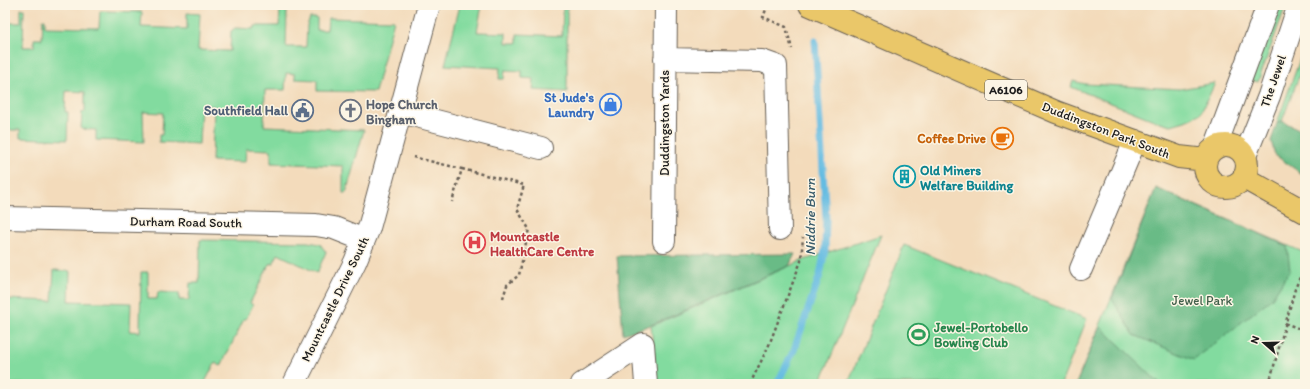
<svg xmlns="http://www.w3.org/2000/svg" width="1310" height="389" viewBox="0 0 1310 389" font-family="Itim,sans-serif">
  <style>
    .green { fill: #82db9f; stroke: #4f7c5e }
    .forest { fill: #69bb86; stroke: #426c51 }
    .lines { fill: none; stroke-linecap: round; stroke-linejoin: round }
    .stream { stroke: #65bce2; stroke-width: 7 }
    .minor-casing { stroke: #675f54; stroke-width: 24 }
    .major-casing { stroke: #675f54; stroke-width: 24 }
    .path { stroke: #675f54; stroke-width: 2.5; stroke-dasharray: 3 3; stroke-linecap: butt }
    .minor { stroke: #fff; stroke-width: 22 }
    .major { stroke: #eac769; stroke-width: 22 }
    .labels { text-anchor: middle; dominant-baseline: central; stroke-width: 3; stroke-linejoin: round; paint-order: stroke }
    .shield { fill: #fcf5e5; stroke: #5f5d58; stroke-width: 1 }
    .shield-label { font-size: 12px; font-weight: bold; fill: #1c1c1c }
    .street-label { font-size: 13px; fill: #1c1c1c; stroke: #fcf5e5 }
    .shop-label { font-size: 13px; font-weight: bold; fill: #366cbe; stroke: #fcf5e5; text-anchor: end }
    .worship-label { font-size: 13px; font-weight: bold; fill: #5b616d; stroke: #fcf5e5; text-anchor: start }
    .service-label { font-size: 13px; font-weight: bold; fill: #4e5e75; stroke: #fcf5e5; text-anchor: end }
    .food-label { font-size: 13px; font-weight: bold; fill: #c56008; stroke: #fcf5e5; text-anchor: end }
    .culture-label { font-size: 13px; font-weight: bold; fill: #0d838f; stroke: #fcf5e5; text-anchor: start }
    .health-label { font-size: 13px; font-weight: bold; fill: #be3a42; stroke: #fcf5e5; text-anchor: start }
    .park-label { font-size: 13px; fill: #405f4a; stroke: #fcf5e5 }
    .leisure-label { font-size: 13px; font-weight: bold; fill: #27864d; stroke: #fcf5e5; text-anchor: start }
    .water-label { font-size: 14px; font-style: italic; fill: #395c6b; stroke: #fcf5e5 }
  </style>
  <rect width="100%" height="100%" fill="#fcf5e5"/>
  <filter id="ink" filterUnits="userSpaceOnUse"><feTurbulence type="fractalNoise" baseFrequency=".025" numOctaves="2"/><feDisplacementMap in="SourceGraphic" scale="8" xChannelSelector="R" yChannelSelector="G"/><feConvolveMatrix kernelMatrix="1 2 1 2 8 2 1 2 1" color-interpolation-filters="sRGB"/></filter>
  <filter id="wash" filterUnits="userSpaceOnUse"><feTurbulence type="fractalNoise" baseFrequency=".012" numOctaves="4" result="noise"/><feDisplacementMap in="SourceGraphic" scale="16" xChannelSelector="R" yChannelSelector="G"/><feGaussianBlur stdDeviation="0.9" result="paint"/><feColorMatrix in="noise" values="0 0 0 0 0 0 0 0 0 0 0 0 0 0 0 0 0 1.4 0 .05"/><feComposite in="paint" operator="in"/></filter>
  <g filter="url(#wash)">
    <rect width="100%" height="100%" fill="#f3dbbb"/>
    <!-- green -->
    <path class="green" d="M 460,5 L 482,5 L 477,32 L 506,33 L 506,43 L 517,43 L 517,34 L 562,36 L 563,6 L 567,6 L 567,92 L 533,90 L 534,79 L 522,78 L 522,71 L 505,70 L 504,79 L 499,79 L 500,68 L 445,65 Z
      M 1278,5 L 1286,5 L 1258,82 L 1251,80 Z
      M 21,9 L 24,9 L 23,47 L 34,47 L 34,39 L 42,39 L 43,19 L 45,19 L 45,27 L 99,28 L 100,11 L 142,12 L 141,27 L 187,29 L 187,13 L 200,14 L 198,50 L 230,51 L 231,31 L 235,28 L 254,29 L 255,26 L 279,26 L 280,10 L 287,10 L 286,47 L 306,47 L 307,25 L 310,18 L 317,18 L 317,30 L 327,30 L 328,18 L 394,20 L 375,92 L 317,91 L 317,80 L 295,79 L 295,74 L 286,73 L 285,90 L 265,90 L 264,126 L 364,130 L 346,193 L 343,193 L 343,166 L 271,163 L 271,150 L 246,149 L 245,162 L 212,161 L 214,106 L 201,106 L 199,144 L 159,142 L 159,135 L 162,135 L 163,113 L 143,112 L 144,142 L 96,140 L 96,130 L 81,129 L 82,112 L 85,112 L 85,92 L 66,91 L 65,112 L 68,112 L 67,140 L 20,138 L 20,130 L 8,130 L 7,138 L 5,138 L 5,23 L 21,23 Z
      M 1305,45 L 1305,60 L 1282,121 L 1277,123 Z
      M 1073,81 L 1085,84 L 1180,89 L 1215,83 L 1201,113 L 1185,121 L 1171,125 L 1156,121 L 1071,87 Z
      M 1156,188 L 1305,253 L 1305,384 L 1076,384 Z
      M 881,235 L 821,381 L 827,384 L 657,384 L 651,326 L 801,261 Z
      M 200,240 L 308,242 L 320,244 L 326,252 L 317,273 L 278,254 L 273,264 L 270,263 L 250,303 L 253,305 L 246,319 L 244,319 L 221,366 L 215,363 L 205,382 L 209,384 L 5,384 L 5,299 L 52,301 L 54,270 L 70,271 L 69,301 L 131,303 L 130,331 L 140,332 L 141,272 L 148,272 L 148,299 L 157,299 L 158,292 L 179,293 L 179,300 L 189,300 L 190,283 L 199,283 Z
      M 904,245 L 1087,319 L 1061,384 L 848,384 Z"/>
    <!-- forest -->
    <path class="forest" d="M 1282,121 L 1305,132 L 1305,176 L 1275,155 L 1271,141 L 1277,123 Z
      M 1156,188 L 1287,246 L 1290,270 L 1272,298 L 1194,360 L 1134,335 L 1112,299 Z
      M 795,254 L 789,266 L 651,325 L 623,334 L 617,256 Z
      M 1100,326 L 1160,384 L 1076,384 Z"/>
    <g class="lines">
      <!-- stream -->
      <path class="stream" d="M 777,384 L 794,350 L 820,275 L 825,250 L 826,219 L 815,41"/>
    </g>
  </g>
  <g filter="url(#ink)">
    <g class="lines">
      <defs>
        <path id="minor" d="M 665,59 L 762,61 L 776,66 L 780,229
          M 401,112 L 541,148
          M 1215,148 L 1268,5
          M 1245,156 L 1269,96 L 1299,5
          M 5,218 L 316,225 L 334,228 L 364,240
          M 664,241 L 666,5
          M 1081,269 L 1135,141
          M 294,384 L 355,262 L 369,228 L 429,5
          M 582,384 L 643,344 L 646,384"/>
        <path id="major" d="M 810,5 L 1056,112 L 1179,157 L 1206,160
          M1205 166a21 21 0 1 1 42 0a21 21 0 1 1-42 0Z
          M 1244,178 L 1305,212"/>
      </defs>
      <!-- minor casing -->
      <use href="#minor" class="minor-casing"/>
      <!-- major casing -->
      <use href="#major" class="major-casing"/>
      <!-- path -->
      <path class="path" d="M 768,5 L 763,17 L 786,27 L 792,49
        M 413,157 L 462,169 L 452,202
        M 462,169 L 524,185 L 517,209 L 529,229 L 519,275 L 507,285 L 503,298
        M 1285,323 L 1305,331
        M 750,384 L 769,345 L 801,261 L 803,237
        M 1269,384 L 1295,289 L 1305,265"/>
      <!-- minor -->
      <use href="#minor" class="minor"/>
      <!-- major -->
      <use href="#major" class="major"/>
    </g>
  </g>
  <!-- icons -->
  <defs>
    <symbol id="shop-ring" viewBox="-11 -11 22 22"><circle r="9.5" fill="#fcf5e5" stroke="#3f7fe0" stroke-width="1.5"/><path d="M-5-2.5h2.3a2.7 3.5 0 0 1 5.4 0H5L5.5 6h-11ZM-1.5-2.5h3a1.5 2.3 0 0 0-3 0Z" fill="#3f7fe0"/></symbol>
    <symbol id="civic-ring" viewBox="-11 -11 22 22"><circle r="9.5" fill="#fcf5e5" stroke="#5c6f8a" stroke-width="1.5"/><path d="M-.6-6.5H3V-4.5H.6V-3L4-1V1h2V6H-6V1h2V-1L-.6-3ZM-1.2 2.5V6h2.4V2.5Z" fill="#5c6f8a"/></symbol>
    <symbol id="church-ring" viewBox="-11 -11 22 22"><circle r="9.5" fill="#fcf5e5" stroke="#6b7280" stroke-width="1.5"/><path d="M-1.2-6h2.4v3.5h3.3v2.4h-3.3V6h-2.4V-.1h-3.3v-2.4h3.3Z" fill="#6b7280"/></symbol>
    <symbol id="cafe-ring" viewBox="-11 -11 22 22"><circle r="9.5" fill="#fcf5e5" stroke="#e8710a" stroke-width="1.5"/><path d="M-5.5-4.5H6V0H3Q3 3.5 0 3.5H-2.5Q-5.5 3.5-5.5 0ZM3-3.2v2h1.7v-2ZM-6 4.5H4V6H-6Z" fill="#e8710a"/></symbol>
    <symbol id="building-ring" viewBox="-11 -11 22 22"><circle r="9.5" fill="#fcf5e5" stroke="#0f9aa8" stroke-width="1.5"/><path d="M-4-6H4V6H1V3H-1V6H-4ZM-2.5-4.3h1.7v1.8h-1.7ZM.8-4.3h1.7v1.8H.8ZM-2.5-1h1.7V.8h-1.7ZM.8-1h1.7V.8H.8Z" fill="#0f9aa8"/></symbol>
    <symbol id="hospital-ring" viewBox="-11 -11 22 22"><circle r="9.5" fill="#fcf5e5" stroke="#e0444e" stroke-width="1.5"/><path d="M-5-5h3v3.5h4V-5h3V5h-3V1.5h-4V5h-3Z" fill="#e0444e"/></symbol>
    <symbol id="stadium-ring" viewBox="-11 -11 22 22"><circle r="9.5" fill="#fcf5e5" stroke="#2e9e5b" stroke-width="1.5"/><path d="M0-5a6.5 5 0 1 0 0 10a6.5 5 0 1 0 0-10ZM-3.5-1.8h7v3.6h-7Z" fill="#2e9e5b"/></symbol>
  </defs>
  <g fill-rule="evenodd">
    <use href="#shop-ring" x="598" y="92" width="25" height="25"/>
    <use href="#civic-ring" x="290" y="98" width="25" height="25"/>
    <use href="#church-ring" x="338" y="98" width="25" height="25"/>
    <use href="#cafe-ring" x="990" y="126" width="25" height="25"/>
    <use href="#building-ring" x="892" y="164" width="25" height="25"/>
    <use href="#hospital-ring" x="462" y="230" width="25" height="25"/>
    <use href="#stadium-ring" x="906" y="322" width="25" height="25"/>
  </g>
  <g class="labels">
    <!-- shield labels -->
    <rect class="shield" x="985" y="80" width="42" height="20" rx="3"/>
    <g class="shield-label">
      <text x="1006" y="90">A6106</text>
    </g>
    <!-- street labels -->
    <g class="street-label">
      <text transform="translate(1273 81) rotate(-71)">The Jewel</text>
      <text transform="translate(664 123) rotate(-90)">Duddingston Yards</text>
      <text transform="translate(1106 130) rotate(21)">Duddingston Park South</text>
      <text transform="translate(186 222) rotate(1)">Durham Road South</text>
      <text transform="translate(335 299) rotate(-64)">Mountcastle Drive South</text>
    </g>
    <!-- shop labels -->
    <g class="shop-label">
      <text x="594" y="97">St Jude's<tspan x="594" dy="15">Laundry</tspan></text>
    </g>
    <!-- worship labels -->
    <g class="worship-label">
      <text x="366" y="104">Hope Church<tspan x="366" dy="15">Bingham</tspan></text>
    </g>
    <!-- service labels -->
    <g class="service-label">
      <text x="288" y="110">Southfield Hall</text>
    </g>
    <!-- food labels -->
    <g class="food-label">
      <text x="986" y="138">Coffee Drive</text>
    </g>
    <!-- culture labels -->
    <g class="culture-label">
      <text x="920" y="170">Old Miners<tspan x="920" dy="15">Welfare Building</tspan></text>
    </g>
    <!-- health labels -->
    <g class="health-label">
      <text x="490" y="236">Mountcastle<tspan x="490" dy="15">HealthCare Centre</tspan></text>
    </g>
    <!-- park labels -->
    <g class="park-label">
      <text x="1202" y="300">Jewel Park</text>
    </g>
    <!-- leisure labels -->
    <g class="leisure-label">
      <text x="934" y="327">Jewel-Portobello<tspan x="934" dy="15">Bowling Club</tspan></text>
    </g>
    <!-- water labels -->
    <g class="water-label">
      <text transform="translate(810 217) rotate(-90)">Niddrie Burn</text>
    </g>
  </g>
  <!-- margin -->
  <rect width="1310" height="389" fill="none" stroke="#fcf5e5" stroke-width="20"/>
  <!-- north arrow -->
  <g transform="translate(1264 343) rotate(290)" stroke="#fcf5e5" stroke-width="3" paint-order="stroke">
  <path d="M0-3L7 15L0 10L-7 15Z" fill="#1c1c1c"/>
  <text y="-6" font-size="11" font-weight="bold" text-anchor="middle" fill="#1c1c1c">N</text>
  </g>
</svg>
